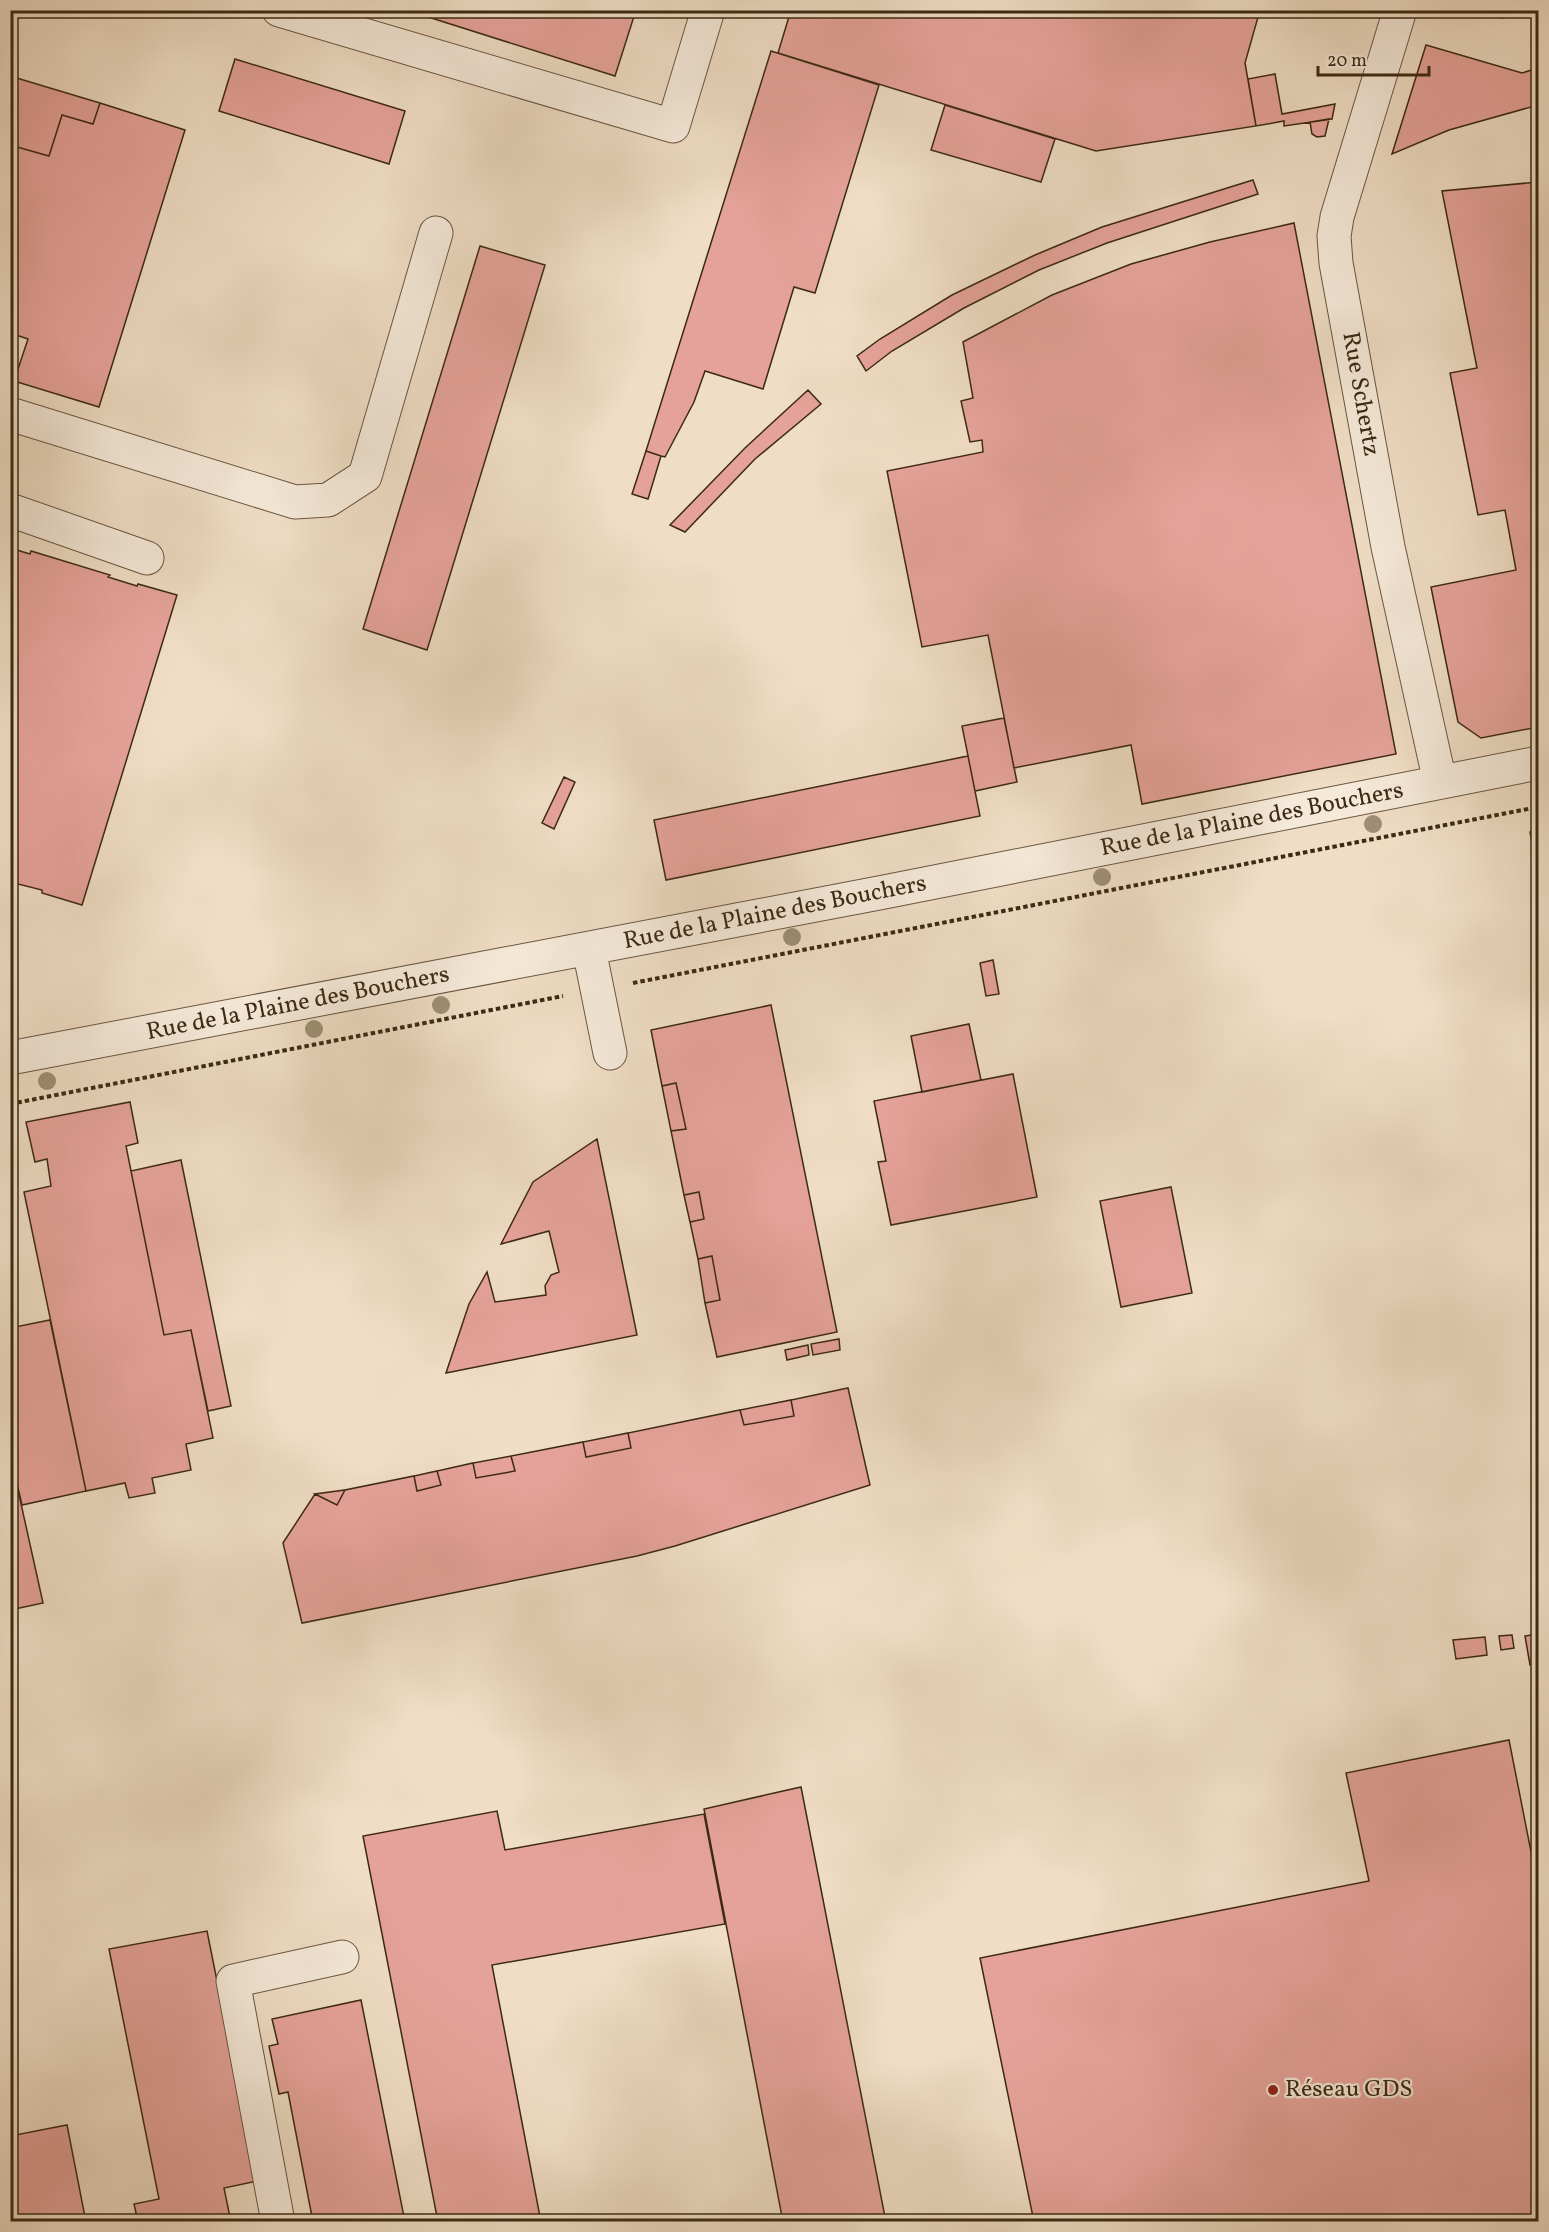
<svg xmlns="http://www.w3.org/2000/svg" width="1549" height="2232" viewBox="0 0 1549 2232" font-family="Vollkorn,serif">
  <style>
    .building { fill: #e5a29a; stroke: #3c2a13; stroke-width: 1.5 }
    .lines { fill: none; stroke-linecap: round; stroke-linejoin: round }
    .minor-casing { stroke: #695740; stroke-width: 35 }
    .path { stroke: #3c2a13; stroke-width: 4; stroke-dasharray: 4.5 3; stroke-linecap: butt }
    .minor { stroke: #f5e9d9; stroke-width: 33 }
    .tree { fill: #9e8f75 }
    .poi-dot { fill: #8f2418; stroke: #f5e9d9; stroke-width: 2 }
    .labels { text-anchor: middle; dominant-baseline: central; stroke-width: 4.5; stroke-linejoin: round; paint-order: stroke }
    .street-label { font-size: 24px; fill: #3c2a13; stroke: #f5e9d9 }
    .poi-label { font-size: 24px; fill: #3c2a13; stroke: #f5e9d9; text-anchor: start }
  </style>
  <rect width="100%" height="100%" fill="#efddc5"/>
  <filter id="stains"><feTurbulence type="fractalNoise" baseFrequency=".00333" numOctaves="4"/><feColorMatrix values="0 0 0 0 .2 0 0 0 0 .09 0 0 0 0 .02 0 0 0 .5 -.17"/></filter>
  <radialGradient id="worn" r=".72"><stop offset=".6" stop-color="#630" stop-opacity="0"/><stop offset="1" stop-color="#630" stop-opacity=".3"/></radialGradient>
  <!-- building -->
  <path class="building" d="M 406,10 L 636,10 L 615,76 Z
    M 791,10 L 1260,10 L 1245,63 L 1256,126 L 1096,151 L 778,53 Z
    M 1474,10 L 1504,10 L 1502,18 Z
    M 1426,45 L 1522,73 L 1538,68 L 1538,105 L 1449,130 L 1392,154 Z
    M 771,51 L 879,85 L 815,293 L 794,287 L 763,389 L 705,371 L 694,402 L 665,457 L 661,456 L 646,451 Z
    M 235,59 L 405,111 L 389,164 L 219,111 Z
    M 1275,74 L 1282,114 L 1335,104 L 1332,119 L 1284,126 L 1284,121 L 1256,126 L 1248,79 Z
    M 10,76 L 100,103 L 93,124 L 62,115 L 49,156 L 10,145 Z
    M 100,103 L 185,130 L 99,407 L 14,381 L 28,339 L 10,333 L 10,145 L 49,156 L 62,115 L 93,124 Z
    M 945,105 L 1055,139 L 1041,182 L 931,150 Z
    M 1329,119 L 1325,136 L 1317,137 L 1312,134 L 1310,122 Z
    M 1253,180 L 1258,194 L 1107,243 L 1039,270 L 964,308 L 892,351 L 866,371 L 857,356 L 880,339 L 952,295 L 1035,255 L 1102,227 Z
    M 1538,182 L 1538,727 L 1481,738 L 1458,722 L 1431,587 L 1516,570 L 1505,510 L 1478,515 L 1450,373 L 1477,368 L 1442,191 Z
    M 1294,223 L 1396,754 L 1142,804 L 1131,745 L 1014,768 L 988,635 L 922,647 L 887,471 L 983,452 L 982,440 L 970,442 L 961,401 L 973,398 L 963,342 L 1052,295 L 1131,264 L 1210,242 Z
    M 480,246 L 545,265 L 427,650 L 363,629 Z
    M 808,390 L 821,404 L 755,459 L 685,532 L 670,525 L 745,448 Z
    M 646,451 L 661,456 L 648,499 L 632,494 Z
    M 10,548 L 30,554 L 31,551 L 110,575 L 108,577 L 137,586 L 138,584 L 177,595 L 82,905 L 42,893 L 42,890 L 10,882 Z
    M 1004,718 L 1017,782 L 975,791 L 962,726 Z
    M 968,756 L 980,816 L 666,880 L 654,820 Z
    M 564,777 L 575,782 L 554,829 L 542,823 Z
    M 1538,830 L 1538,875 L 1530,832 Z
    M 993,960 L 999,994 L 986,996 L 980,963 Z
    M 771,1005 L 837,1332 L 717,1357 L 705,1303 L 720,1300 L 712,1256 L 698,1259 L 690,1222 L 704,1219 L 699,1192 L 684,1195 L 671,1131 L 686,1129 L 676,1083 L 662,1086 L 651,1030 Z
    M 969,1024 L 981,1080 L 922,1092 L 911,1036 Z
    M 1013,1074 L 1037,1197 L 891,1225 L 878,1162 L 886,1161 L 874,1101 Z
    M 676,1083 L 686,1129 L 671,1131 L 662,1086 Z
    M 130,1102 L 138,1143 L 126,1146 L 164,1335 L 191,1330 L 213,1438 L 186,1444 L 191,1470 L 152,1478 L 155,1493 L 129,1498 L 125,1483 L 86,1491 L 24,1192 L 51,1186 L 47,1159 L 35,1162 L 26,1122 Z
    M 597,1139 L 637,1335 L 446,1373 L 469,1304 L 487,1272 L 495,1302 L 546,1295 L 545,1286 L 551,1275 L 559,1272 L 549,1231 L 501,1244 L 533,1182 Z
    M 181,1160 L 231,1406 L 208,1411 L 191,1330 L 164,1335 L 131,1171 Z
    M 1171,1187 L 1192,1293 L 1121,1307 L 1100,1201 Z
    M 699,1192 L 704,1219 L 690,1222 L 684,1195 Z
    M 712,1256 L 720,1300 L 705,1303 L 698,1259 Z
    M 50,1320 L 86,1491 L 22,1505 L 10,1454 L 10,1328 Z
    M 839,1339 L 840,1350 L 813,1355 L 811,1344 Z
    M 808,1345 L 809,1355 L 787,1360 L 785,1350 Z
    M 848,1388 L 870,1485 L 675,1546 L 637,1556 L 302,1623 L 283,1543 L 315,1494 L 337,1505 L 345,1490 L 414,1476 L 417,1491 L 441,1485 L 437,1471 L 473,1463 L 476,1478 L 515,1471 L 511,1456 L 583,1442 L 586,1457 L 631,1448 L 628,1433 L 740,1410 L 744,1425 L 794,1416 L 791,1400 Z
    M 791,1400 L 794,1416 L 744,1425 L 740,1410 Z
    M 628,1433 L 631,1448 L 586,1457 L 583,1442 Z
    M 10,1454 L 43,1603 L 10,1610 Z
    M 511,1456 L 515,1471 L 476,1478 L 473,1463 Z
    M 437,1471 L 441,1485 L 417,1491 L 414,1476 Z
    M 345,1490 L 337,1505 L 315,1494 Z
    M 1537,1634 L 1538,1664 L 1530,1665 L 1525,1636 Z
    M 1512,1635 L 1514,1648 L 1501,1650 L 1499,1636 Z
    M 1485,1637 L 1487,1655 L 1456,1659 L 1453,1640 Z
    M 1509,1740 L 1538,1887 L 1538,2222 L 1034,2222 L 980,1958 L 1369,1881 L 1346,1773 Z
    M 801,1787 L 886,2222 L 783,2222 L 704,1809 Z
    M 497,1811 L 505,1850 L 704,1814 L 725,1924 L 492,1965 L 541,2222 L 438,2222 L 363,1836 Z
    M 207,1931 L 257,2181 L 224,2188 L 231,2222 L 138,2222 L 134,2204 L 159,2199 L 109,1949 Z
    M 361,2000 L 405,2222 L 313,2222 L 288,2092 L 279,2094 L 269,2046 L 278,2044 L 272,2019 Z
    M 67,2125 L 86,2222 L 10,2222 L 10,2136 Z"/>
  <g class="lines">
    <defs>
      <path id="minor" d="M 279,10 L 673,126 L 708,10
        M 1400,10 L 1337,217 L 1334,236 L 1336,263 L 1388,547 L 1440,782
        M 10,414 L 295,502 L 328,500 L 365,476 L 436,233
        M 10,510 L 147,558
        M 589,949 L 610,1053
        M 10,1058 L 879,893 L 1538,763
        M 278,2222 L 233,1981 L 342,1957"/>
    </defs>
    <!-- minor casing -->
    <use href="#minor" class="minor-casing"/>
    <!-- path -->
    <path class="path" d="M 633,983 L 1538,807
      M 10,1104 L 563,996"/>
    <!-- minor -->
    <use href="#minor" class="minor"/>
  </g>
  <!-- trees -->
  <g class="tree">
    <circle cx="1373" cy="824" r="9"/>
    <circle cx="1102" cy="877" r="9"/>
    <circle cx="792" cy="937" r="9"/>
    <circle cx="441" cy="1005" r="9"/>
    <circle cx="314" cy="1029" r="9"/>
    <circle cx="47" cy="1081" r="9"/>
  </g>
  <!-- markers -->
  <circle class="poi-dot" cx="1273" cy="2090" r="6"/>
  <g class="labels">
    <!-- street labels -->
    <g class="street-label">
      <text transform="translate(1360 394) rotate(80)">Rue Schertz</text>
      <text transform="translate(1252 820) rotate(-11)">Rue de la Plaine des Bouchers</text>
      <text transform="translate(775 913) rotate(-11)">Rue de la Plaine des Bouchers</text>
      <text transform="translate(298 1004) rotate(-11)">Rue de la Plaine des Bouchers</text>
    </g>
    <!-- poi labels -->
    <g class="poi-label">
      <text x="1285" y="2090">Réseau GDS</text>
    </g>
  </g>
  <!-- margin -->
  <rect width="1549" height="2232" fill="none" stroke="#efddc5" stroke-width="36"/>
  <rect x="12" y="12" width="1525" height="2208" fill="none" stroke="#3c2a13" stroke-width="3"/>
  <rect x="18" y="18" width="1513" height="2196" fill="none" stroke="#3c2a13" stroke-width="1.5"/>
  <!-- scale -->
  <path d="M1318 66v9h111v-9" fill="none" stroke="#3c2a13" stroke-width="3"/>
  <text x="1327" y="66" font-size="18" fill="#3c2a13" stroke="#f5e9d9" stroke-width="4.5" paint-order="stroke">20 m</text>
  <rect width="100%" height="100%" filter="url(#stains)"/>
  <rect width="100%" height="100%" fill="url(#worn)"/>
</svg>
